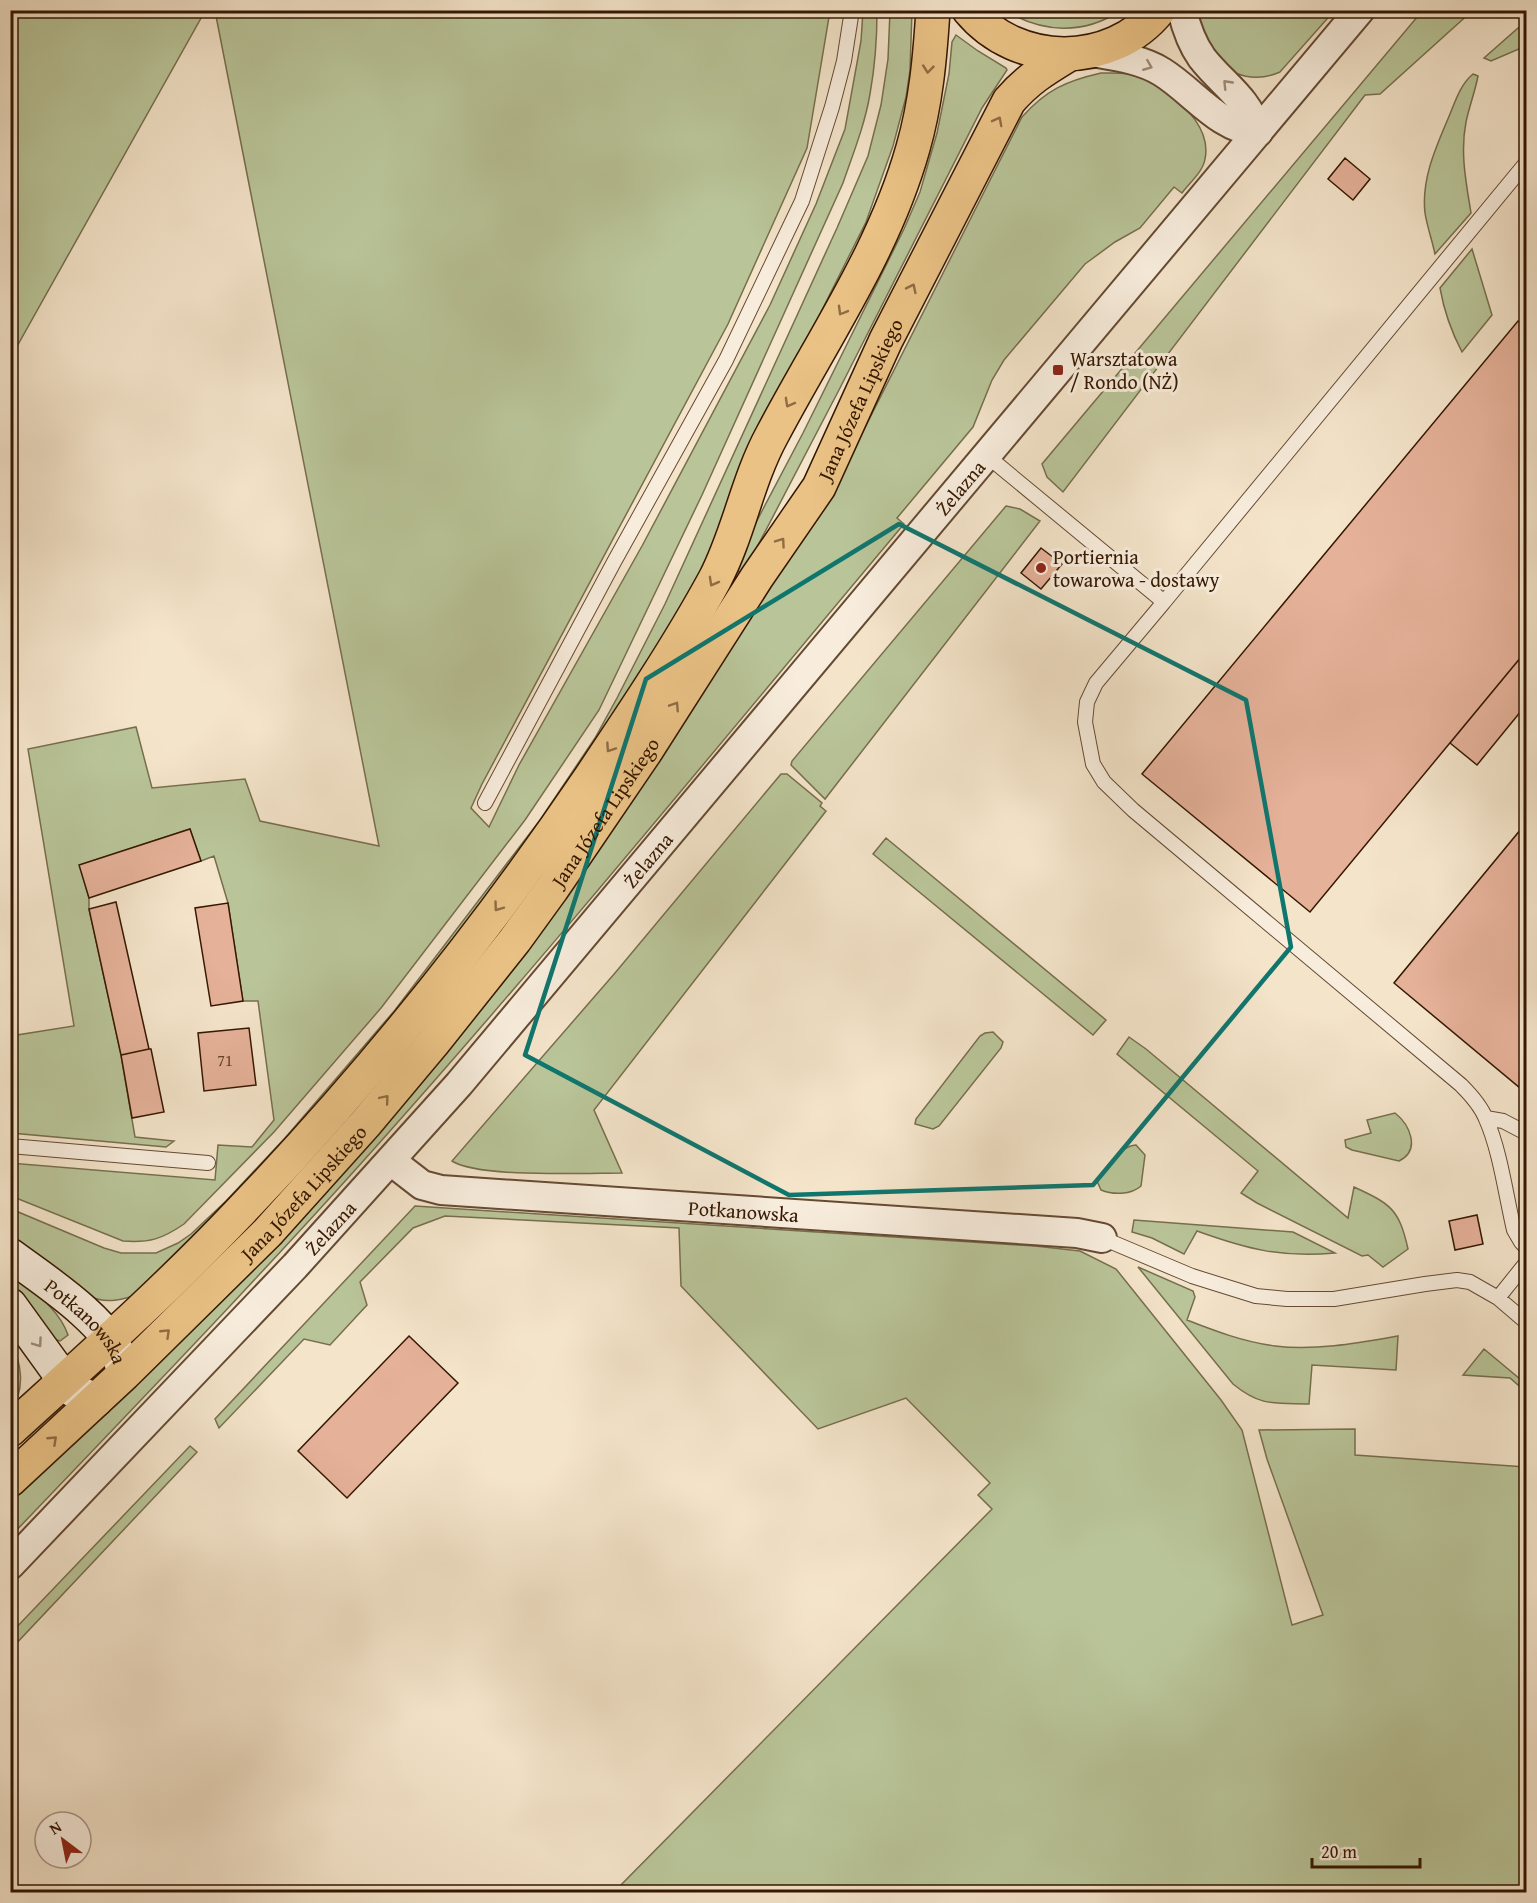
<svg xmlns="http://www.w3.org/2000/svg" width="1537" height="1903" viewBox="0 0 1537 1903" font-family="'Gentium Book Plus',serif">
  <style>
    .green { fill: #b9c599; stroke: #776e4d; stroke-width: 1.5 }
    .building { fill: #e5b199; stroke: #351701; stroke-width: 1.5 }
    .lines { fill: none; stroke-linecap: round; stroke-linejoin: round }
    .lane-casing { stroke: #654a33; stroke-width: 16 }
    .street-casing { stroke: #654a33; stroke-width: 32 }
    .secondary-casing { stroke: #351701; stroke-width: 36 }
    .primary-casing { stroke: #351701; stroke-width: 36 }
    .lane { stroke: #f8eddd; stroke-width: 14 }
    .street { stroke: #f8eddd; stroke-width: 28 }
    .secondary { stroke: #f8eddd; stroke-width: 33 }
    .primary { stroke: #eac285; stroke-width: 33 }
    .oneway { stroke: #a08d7a }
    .oneway2 { stroke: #906c43 }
    .marked { fill: none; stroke: #0f766e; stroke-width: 4.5; stroke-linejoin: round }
    .poi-dot { fill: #8f2418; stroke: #f8eddd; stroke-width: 2 }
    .labels { text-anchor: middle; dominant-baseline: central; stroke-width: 6; stroke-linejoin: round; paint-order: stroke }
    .number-label { font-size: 16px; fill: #613e27 }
    .poi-label { font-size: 20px; fill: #351701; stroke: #f8eddd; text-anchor: start }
    .street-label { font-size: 20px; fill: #351701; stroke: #f8eddd }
  </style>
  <rect width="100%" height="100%" fill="#f4e4ca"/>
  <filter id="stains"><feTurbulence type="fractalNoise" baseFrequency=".00333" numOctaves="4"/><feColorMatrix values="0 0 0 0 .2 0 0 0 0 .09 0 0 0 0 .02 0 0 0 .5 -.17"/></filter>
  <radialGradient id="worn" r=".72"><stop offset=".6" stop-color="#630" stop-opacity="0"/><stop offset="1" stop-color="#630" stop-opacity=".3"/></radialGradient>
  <!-- green -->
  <path class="green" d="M 1423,10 L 1472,11 L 1380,94 L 1365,95 L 1063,492 L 1047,477 L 1042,464 Z
    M 10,11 L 205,11 L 11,357 L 10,357 Z
    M 215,11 L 830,11 L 807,148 L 728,324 L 482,784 L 471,808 L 489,827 L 519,765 L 642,546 L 770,305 L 816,204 L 845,129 L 861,41 L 863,11 L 877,11 C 877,38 875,66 870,94 C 865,124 853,154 843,183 L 702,495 L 599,710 L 525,820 L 381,1008 L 274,1132 L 184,1224 C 162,1239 150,1243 123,1241 L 11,1196 L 10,1163 L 215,1180 L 218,1145 L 252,1147 L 274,1120 L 258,1001 L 243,1001 L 228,903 L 214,856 L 201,861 L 190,829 L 80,865 L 89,898 L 89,909 L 121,1055 L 135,1137 L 174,1141 L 166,1147 L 11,1133 L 11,1036 L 74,1026 L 28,749 L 136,727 L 152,788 L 245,779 L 260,821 L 379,846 Z
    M 890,11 L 912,11 L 910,70 L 906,97 L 893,146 L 866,222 L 750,454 L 715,549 L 601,744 L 380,1041 L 144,1292 C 124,1300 106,1305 86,1295 L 11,1244 L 11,1209 L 104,1248 L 121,1253 L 156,1253 L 178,1243 L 191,1234 L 226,1201 L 285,1138 L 395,1010 L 540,820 L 595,738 L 617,698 L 665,604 L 837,228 L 868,156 L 881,105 L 888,59 Z
    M 1006,11 L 1120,11 C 1083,35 1043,33 1006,11 Z
    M 1198,11 L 1334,11 L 1280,72 C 1257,82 1233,78 1216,58 C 1212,53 1209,44 1206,37 C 1202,28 1198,21 1198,11 Z
    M 1526,21 L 1526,46 L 1491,61 L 1484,58 Z
    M 956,35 L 978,51 L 1006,68 L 1007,70 L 982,108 L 840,388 L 743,574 L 732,568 L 803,433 L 904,229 L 920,192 L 937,133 L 949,74 L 952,42 Z
    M 1101,73 C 1117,73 1132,72 1147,78 C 1153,81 1160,87 1166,91 C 1186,107 1211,130 1205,159 C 1203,172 1189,183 1182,193 L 1174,187 L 1140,228 L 1115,242 L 1085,264 L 1004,360 L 992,380 L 973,427 L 897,518 L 904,524 C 731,730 561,939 382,1140 C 262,1275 136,1405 11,1536 L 11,1494 L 316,1193 L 850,457 L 1022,117 C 1046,90 1066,81 1101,73 Z
    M 1473,74 L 1478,76 C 1475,92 1469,107 1466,122 C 1460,153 1466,182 1471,213 L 1435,254 C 1432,240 1427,226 1425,213 C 1421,178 1437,145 1450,114 C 1456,99 1461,84 1473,74 Z
    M 1472,249 L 1492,315 L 1462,352 C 1451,331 1444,311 1440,288 Z
    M 1006,506 L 1020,509 L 1040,521 L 825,799 L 791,765 L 792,761 Z
    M 781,774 L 787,774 L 822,803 L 820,806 L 826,811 L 594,1110 L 622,1173 C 586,1173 478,1178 452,1161 L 615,973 Z
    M 886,838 L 1106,1020 L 1093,1035 L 873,854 Z
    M 993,1032 L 1003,1042 L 1001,1048 L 939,1126 L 933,1129 L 915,1124 L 916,1119 L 980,1036 L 985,1033 Z
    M 1129,1037 L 1146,1049 L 1348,1218 L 1354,1187 C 1391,1204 1399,1209 1408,1249 L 1383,1267 L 1368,1255 L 1362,1256 L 1257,1203 L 1241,1193 L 1258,1171 L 1117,1054 Z
    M 1395,1113 C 1410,1125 1421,1150 1399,1161 L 1352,1150 L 1346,1147 L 1345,1140 L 1371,1133 L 1367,1120 Z
    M 1136,1145 L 1145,1155 L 1141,1186 C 1131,1195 1113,1195 1101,1190 L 1097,1181 C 1107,1168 1119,1146 1136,1145 Z
    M 415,1206 L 1035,1246 L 1080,1251 L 1116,1269 L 1221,1400 L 1242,1430 L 1292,1625 L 1323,1615 L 1267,1459 L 1259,1430 L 1355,1429 L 1355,1455 L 1526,1467 L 1526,1892 L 614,1892 L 992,1509 L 978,1495 L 990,1483 L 906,1398 L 818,1429 L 681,1286 L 679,1228 L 445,1216 L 413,1228 L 360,1282 L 367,1305 L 330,1345 L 304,1339 L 219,1428 L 215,1419 Z
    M 1134,1220 L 1293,1232 L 1335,1253 C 1281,1258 1247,1249 1197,1231 L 1184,1254 L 1152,1238 L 1132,1232 Z
    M 1138,1267 L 1193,1291 L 1195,1297 L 1187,1320 C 1215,1331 1244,1342 1275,1346 C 1315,1351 1358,1343 1398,1336 L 1396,1370 L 1312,1365 L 1309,1404 C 1275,1403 1261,1407 1233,1384 Z
    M 10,1272 C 31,1290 59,1308 68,1335 L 60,1341 L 51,1338 L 11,1290 Z
    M 10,1339 C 22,1364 26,1388 10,1413 Z
    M 1484,1349 L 1526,1384 L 1526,1392 L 1510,1378 L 1463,1375 Z
    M 190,1446 L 197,1452 L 11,1649 L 11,1633 Z"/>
  <!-- building -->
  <path class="building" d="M 1345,158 L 1370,179 L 1353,200 L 1328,179 Z
    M 1518,321 L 1526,328 L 1526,651 L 1310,912 L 1142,774 Z
    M 1041,548 L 1062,564 L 1041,589 L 1021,573 Z
    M 1526,651 L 1526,705 L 1477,765 L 1450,743 Z
    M 1526,823 L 1526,1093 L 1394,983 Z
    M 190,829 L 201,861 L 89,898 L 79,865 Z
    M 116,902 L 149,1049 L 121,1055 L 89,909 Z
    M 228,903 L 243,1001 L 211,1006 L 195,908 Z
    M 249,1028 L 256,1085 L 204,1091 L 198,1033 Z
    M 149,1049 L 151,1049 L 164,1112 L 132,1118 L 121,1055 Z
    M 1477,1215 L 1483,1244 L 1455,1250 L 1449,1221 Z
    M 409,1336 L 458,1383 L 347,1498 L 298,1451 Z"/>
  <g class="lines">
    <defs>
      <path id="lane" d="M 986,455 L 1164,602 L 1096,683 L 1087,702 L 1085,722 L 1093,764 L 1104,782 L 1133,810 L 1461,1085 C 1471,1095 1481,1106 1486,1119 C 1500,1150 1506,1196 1514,1230 L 1521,1242 L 1526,1247
        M 1164,602 L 1526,163
        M 485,803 L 614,562 L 726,360 L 802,201 L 832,107 L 844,61 L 852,10
        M 1486,1118 L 1503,1121 L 1526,1133
        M 10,1146 L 208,1163
        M 1102,1238 L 1192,1276 L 1256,1296 L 1287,1299 L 1334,1299 L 1425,1284 L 1457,1280 L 1470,1282 L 1498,1298 L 1526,1322
        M 1498,1298 L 1526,1263"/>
      <g id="street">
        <path d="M 1182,10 C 1186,27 1192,44 1202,58 C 1223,85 1247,97 1258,132"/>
        <path d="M 1091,52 C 1115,56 1141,59 1162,72 C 1194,92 1218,128 1258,132"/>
        <path id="s1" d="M 391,1161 L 422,1185 L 441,1190 L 1077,1233 L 1102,1238"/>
        <path id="s2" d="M 10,1565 L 295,1266 L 459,1084 L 1360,10"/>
      </g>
      <g id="secondary">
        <path id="s3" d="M 10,1255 C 41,1278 114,1325 121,1363"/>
        <path d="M 10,1305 L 65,1381 L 74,1391 L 96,1400"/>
      </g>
      <g id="primary">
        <path d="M 969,10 C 1017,68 1111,69 1159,10"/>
        <path d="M 10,1430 C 87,1360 165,1291 237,1215 C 367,1080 485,933 590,778 C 633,714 678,647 715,579 C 739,533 747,481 772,435 C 822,340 884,251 913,148 C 926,103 930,57 933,10"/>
        <path id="s4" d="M 10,1480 L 124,1374 L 268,1232 L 366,1123 L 433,1043 L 515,940 L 552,889 L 646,751 L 757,577 L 819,487 L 886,340 L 1009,101 C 1028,79 1045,69 1068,55"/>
      </g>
    </defs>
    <!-- lane casing -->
    <use href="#lane" class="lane-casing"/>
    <!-- street casing -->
    <use href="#street" class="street-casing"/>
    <!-- secondary casing -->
    <use href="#secondary" class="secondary-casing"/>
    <!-- primary casing -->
    <use href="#primary" class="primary-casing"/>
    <!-- lane -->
    <use href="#lane" class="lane"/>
    <!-- street -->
    <use href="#street" class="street"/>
    <!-- secondary -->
    <use href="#secondary" class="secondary"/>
    <!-- primary -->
    <use href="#primary" class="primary"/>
  </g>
  <!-- one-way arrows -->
  <defs><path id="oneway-chevron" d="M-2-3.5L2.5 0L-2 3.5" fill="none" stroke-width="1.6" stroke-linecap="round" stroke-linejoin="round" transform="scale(1.5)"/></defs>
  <g class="oneway">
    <use href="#oneway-chevron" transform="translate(1148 66) rotate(22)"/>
    <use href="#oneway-chevron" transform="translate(1227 84) rotate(-134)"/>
    <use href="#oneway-chevron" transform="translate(38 1343) rotate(55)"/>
  </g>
  <g class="oneway2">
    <use href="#oneway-chevron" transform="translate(928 69) rotate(96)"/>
    <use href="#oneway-chevron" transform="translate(998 121) rotate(-62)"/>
    <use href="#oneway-chevron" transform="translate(912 288) rotate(-64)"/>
    <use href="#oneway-chevron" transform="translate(842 311) rotate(120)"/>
    <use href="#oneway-chevron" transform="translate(789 403) rotate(119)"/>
    <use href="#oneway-chevron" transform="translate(781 542) rotate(-55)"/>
    <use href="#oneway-chevron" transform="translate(713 582) rotate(119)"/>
    <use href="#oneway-chevron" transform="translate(675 706) rotate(-57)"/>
    <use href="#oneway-chevron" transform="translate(610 748) rotate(124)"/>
    <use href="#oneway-chevron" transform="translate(498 907) rotate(126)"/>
    <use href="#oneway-chevron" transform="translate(385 1099) rotate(-50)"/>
    <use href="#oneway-chevron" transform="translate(166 1333) rotate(-44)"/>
    <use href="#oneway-chevron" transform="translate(53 1440) rotate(-43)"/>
  </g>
  <!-- marked area -->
  <path class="marked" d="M 899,524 L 1246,700 L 1291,947 L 1093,1185 L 789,1195 L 525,1055 L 646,679 Z"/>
  <!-- markers -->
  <g class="poi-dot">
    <rect x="1052" y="364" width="12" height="12" rx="3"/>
    <circle cx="1041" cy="568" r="6"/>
  </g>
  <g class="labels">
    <!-- number labels -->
    <g class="number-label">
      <text x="225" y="1060">71</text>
    </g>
    <!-- poi labels -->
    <g class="poi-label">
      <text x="1070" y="358">Warsztatowa<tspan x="1070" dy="23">/ Rondo (NŻ)</tspan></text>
      <text x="1053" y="556">Portiernia<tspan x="1053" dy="23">towarowa - dostawy</tspan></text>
    </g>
    <!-- street labels -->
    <g class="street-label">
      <text stroke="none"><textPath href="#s4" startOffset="1383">Jana Józefa Lipskiego</textPath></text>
      <text stroke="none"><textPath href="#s2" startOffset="1437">Żelazna</textPath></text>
      <text stroke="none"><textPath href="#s4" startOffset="897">Jana Józefa Lipskiego</textPath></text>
      <text stroke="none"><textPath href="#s2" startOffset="951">Żelazna</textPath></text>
      <text stroke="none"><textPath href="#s4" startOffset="411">Jana Józefa Lipskiego</textPath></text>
      <text stroke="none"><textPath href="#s1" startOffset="362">Potkanowska</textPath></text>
      <text stroke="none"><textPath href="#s2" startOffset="465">Żelazna</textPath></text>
      <text stroke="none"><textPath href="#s3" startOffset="102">Potkanowska</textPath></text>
    </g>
  </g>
  <!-- margin -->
  <rect width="1537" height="1903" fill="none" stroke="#f4e4ca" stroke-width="36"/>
  <rect x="12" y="12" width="1513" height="1879" fill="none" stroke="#351701" stroke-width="3"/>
  <rect x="18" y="18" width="1501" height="1867" fill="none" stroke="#351701" stroke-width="1.5"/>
  <!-- north arrow -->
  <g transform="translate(63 1840) rotate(328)"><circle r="28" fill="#f8eddd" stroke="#aa9785" stroke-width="1.5"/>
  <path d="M0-4.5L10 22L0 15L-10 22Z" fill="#8f2418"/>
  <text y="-9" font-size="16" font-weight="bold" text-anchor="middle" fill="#351701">N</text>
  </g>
  <!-- scale -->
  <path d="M1312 1858v9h108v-9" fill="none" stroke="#351701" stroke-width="3"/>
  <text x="1321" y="1858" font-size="18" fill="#351701" stroke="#f8eddd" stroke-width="4.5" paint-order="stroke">20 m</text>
  <rect width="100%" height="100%" filter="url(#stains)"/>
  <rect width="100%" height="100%" fill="url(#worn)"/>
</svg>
